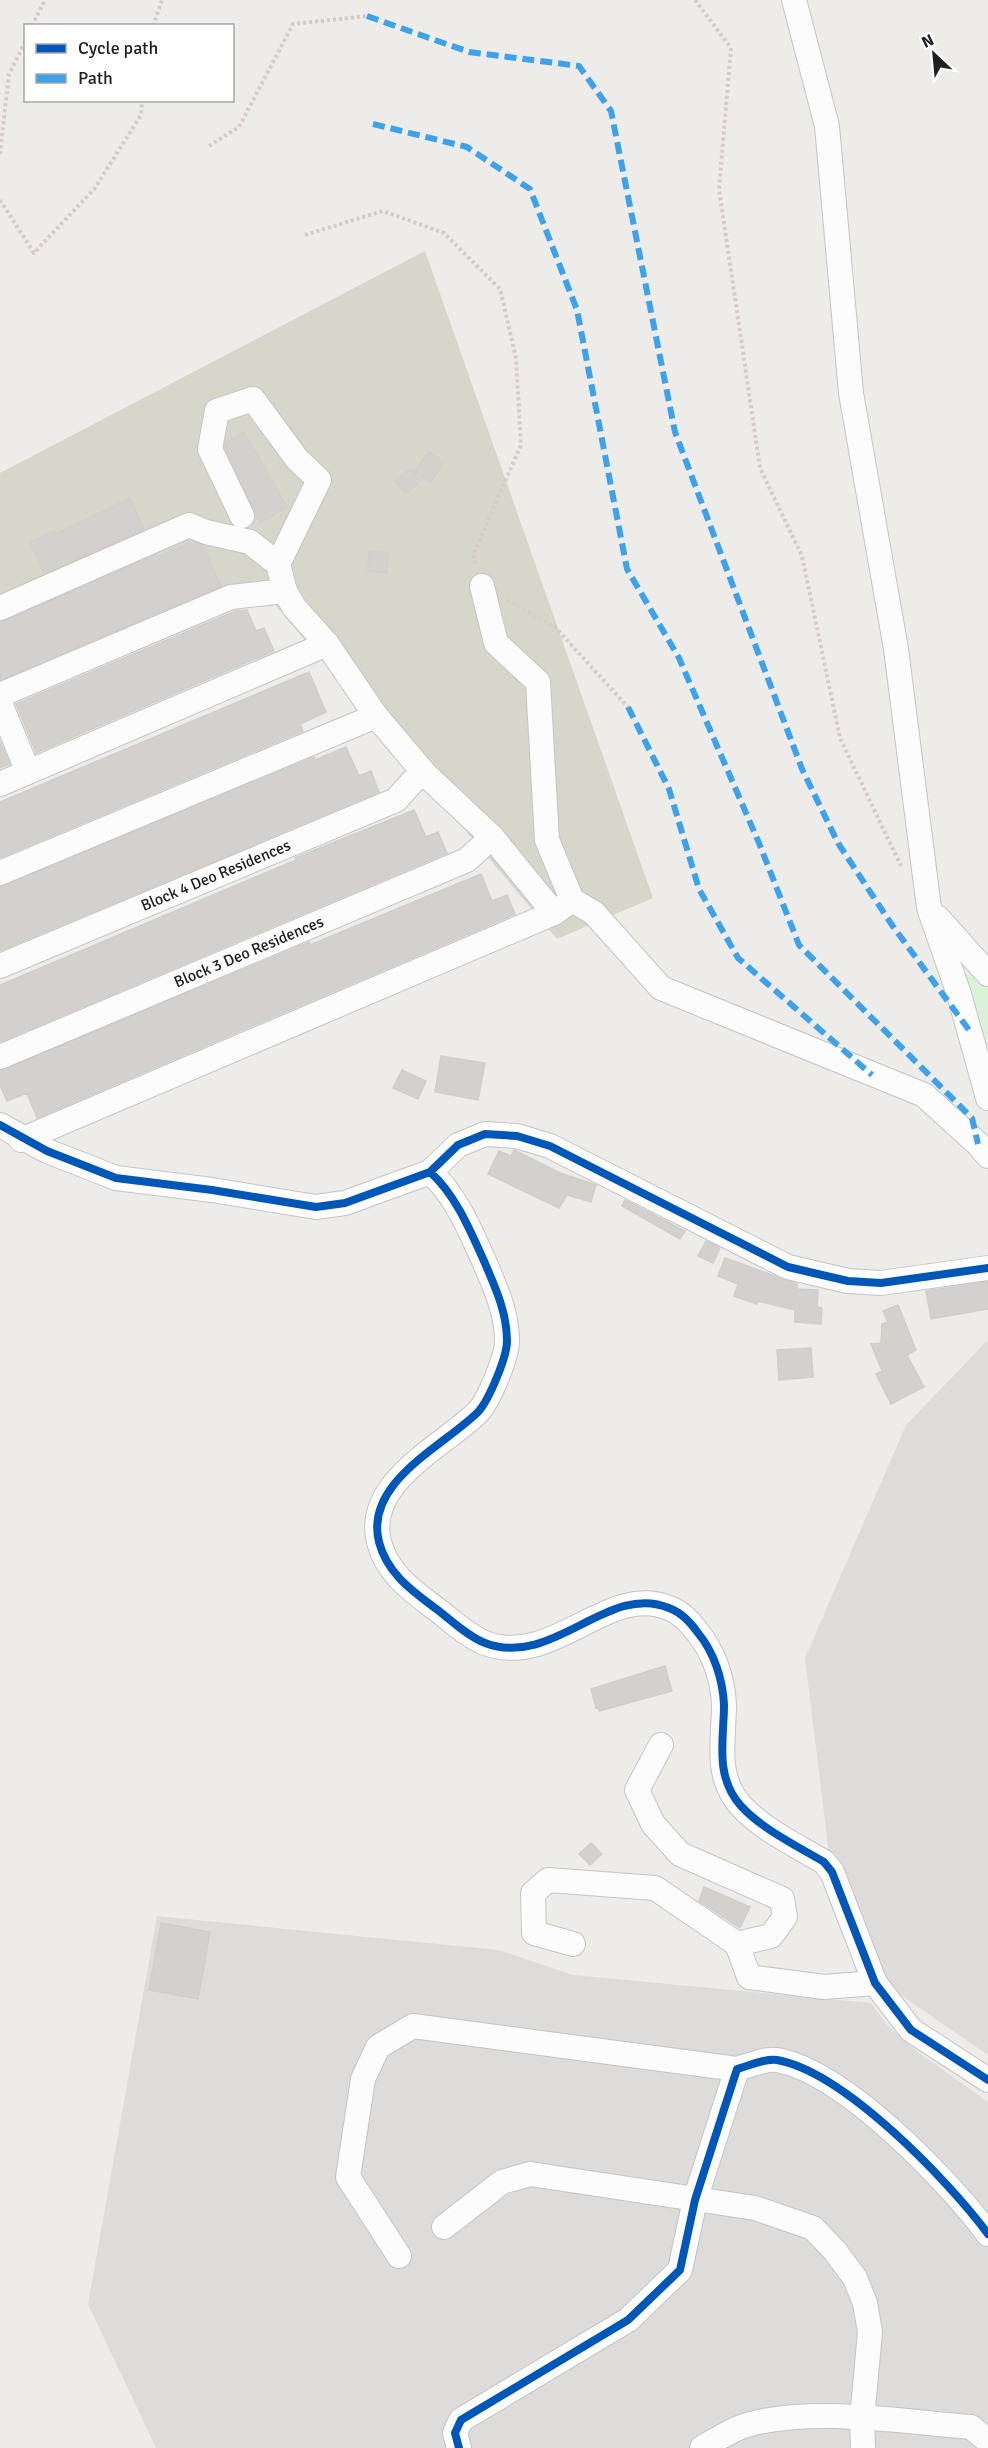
<svg xmlns="http://www.w3.org/2000/svg" width="988" height="2448" viewBox="0 0 988 2448" font-family="Signika,sans-serif">
  <style>
    .residential { fill: #dddcda }
    .construction { fill: #d7d6cb }
    .park { fill: #d9f2d8 }
    .building { fill: #d3d0ce; stroke: #d1ceca; stroke-width: 1.5 }
    .lines { fill: none; stroke-linecap: round; stroke-linejoin: round }
    .minor-casing { stroke: #c5c4c3; stroke-width: 26 }
    .path { stroke: #d7cac8; stroke-width: 4; stroke-dasharray: 3 3; stroke-linecap: butt }
    .minor { stroke: #fcfcfc; stroke-width: 24 }
    .quiet { stroke: #3da2ea; stroke-width: 6; stroke-dasharray: 12 6; stroke-linecap: butt }
    .cycleway-casing { stroke: #fff; stroke-width: 11 }
    .cycleway { stroke: #0057b8; stroke-width: 8 }
    .labels { text-anchor: middle; dominant-baseline: central; stroke-width: 6; stroke-linejoin: round; paint-order: stroke }
    .street-label { font-size: 16px; fill: #202020; stroke: #fff }
  </style>
  <rect width="100%" height="100%" fill="#eeece9"/>
  <!-- residential -->
  <path class="residential" d="M 988,1340 L 988,2055 L 889,1987 L 829,1854 L 805,1658 L 906,1425 Z
    M 157,1916 L 499,1950 L 573,1975 L 871,2003 L 887,2025 L 918,2052 L 988,2102 L 988,2448 L 156,2448 L 88,2304 Z"/>
  <!-- construction -->
  <path class="construction" d="M 425,251 L 653,898 L 557,939 L 255,581 L 0,692 L 0,473 Z"/>
  <!-- park -->
  <path class="park" d="M 977,972 L 988,984 L 988,1060 L 961,977 Z"/>
  <!-- building -->
  <path class="building" d="M 244,432 L 287,507 L 260,523 L 225,447 L 226,442 Z
    M 429,452 L 444,462 L 430,483 L 414,472 Z
    M 410,469 L 420,481 L 406,494 L 395,481 Z
    M 130,498 L 144,529 L 44,573 L 30,542 L 54,531 L 56,534 Z
    M 194,542 L 203,546 L 221,586 L 0,680 L 0,623 L 157,555 L 158,557 Z
    M 369,551 L 388,553 L 387,573 L 368,571 Z
    M 247,610 L 256,631 L 264,628 L 274,651 L 36,753 L 16,704 L 235,611 Z
    M 309,672 L 326,712 L 300,724 L 303,731 L 0,858 L 0,802 Z
    M 0,741 L 10,764 L 0,768 Z
    M 346,747 L 359,776 L 371,771 L 379,792 L 0,951 L 0,887 L 314,757 L 315,760 Z
    M 414,810 L 426,837 L 438,832 L 447,853 L 0,1042 L 0,985 L 296,860 L 295,858 Z
    M 481,874 L 492,901 L 507,895 L 515,914 L 37,1118 L 27,1093 L 7,1101 L 0,1085 L 0,1071 L 309,942 L 310,945 Z
    M 441,1056 L 485,1063 L 478,1100 L 435,1092 Z
    M 402,1070 L 426,1081 L 418,1099 L 393,1088 Z
    M 514,1150 L 560,1173 L 596,1185 L 591,1202 L 567,1195 L 559,1208 L 488,1174 L 499,1151 L 511,1156 Z
    M 625,1200 L 685,1231 L 680,1239 L 622,1206 Z
    M 706,1241 L 720,1248 L 713,1263 L 698,1256 Z
    M 725,1258 L 797,1284 L 797,1289 L 818,1290 L 817,1307 L 822,1308 L 821,1324 L 795,1322 L 795,1310 L 758,1301 L 757,1304 L 734,1296 L 738,1284 L 718,1276 Z
    M 988,1282 L 988,1309 L 931,1319 L 926,1291 Z
    M 898,1305 L 916,1350 L 907,1355 L 924,1387 L 891,1404 L 876,1374 L 882,1371 L 871,1344 L 881,1343 L 882,1324 L 888,1322 L 883,1311 Z
    M 811,1348 L 813,1377 L 779,1380 L 777,1350 Z
    M 665,1666 L 672,1691 L 599,1711 L 598,1707 L 596,1708 L 591,1689 Z
    M 591,1843 L 602,1854 L 590,1865 L 579,1854 Z
    M 704,1887 L 750,1907 L 740,1928 L 699,1901 Z
    M 161,1923 L 210,1932 L 198,1999 L 149,1990 Z"/>
  <g class="lines">
    <defs>
      <g id="minor">
        <path d="M 794,0 L 827,126 L 851,393 L 896,649 L 929,908 L 959,994 L 988,1098"/>
        <path d="M 242,516 L 210,449 L 217,411 L 253,399 L 297,459 L 319,480 L 278,564 L 285,591 L 294,607 L 327,644 L 376,716 L 425,774 L 492,837 L 554,913 L 572,900"/>
        <path d="M 482,586 L 496,643 L 538,682 L 547,840 L 572,900 L 594,913 L 661,988 L 924,1095 L 978,1144 L 988,1156"/>
        <path d="M 0,608 L 189,525 L 206,532 L 250,542 L 278,564"/>
        <path d="M 0,695 L 231,597 L 285,591"/>
        <path d="M 0,703 L 28,772"/>
        <path d="M 0,784 L 327,644"/>
        <path d="M 0,873 L 376,716"/>
        <path d="M 938,918 L 988,974"/>
        <path id="s1" d="M 0,966 L 396,800 L 413,781 L 425,774"/>
        <path id="s2" d="M 0,1057 L 467,860 L 492,837"/>
        <path d="M 0,1125 L 47,1151 L 116,1178 L 212,1190 L 316,1207 L 345,1203 L 430,1172 L 458,1145 L 485,1134 L 517,1136 L 550,1146 L 788,1267 L 848,1281 L 881,1283 L 988,1268"/>
        <path d="M 21,1140 L 554,913"/>
        <path d="M 430,1172 C 455,1194 470,1230 484,1261 C 495,1287 507,1312 507,1341 C 507,1357 489,1400 478,1412 C 444,1446 364,1482 379,1542 C 387,1573 411,1590 435,1608 C 450,1619 467,1636 485,1643 C 553,1669 608,1582 669,1608 C 682,1613 690,1622 698,1633 C 714,1652 723,1680 724,1705 C 724,1739 714,1776 741,1806 C 762,1829 797,1846 824,1862 L 832,1872 L 875,1983 L 911,2030 L 988,2080"/>
        <path d="M 573,1944 L 534,1933 L 533,1893 L 548,1880 L 655,1888 L 737,1944 L 771,1936 L 785,1917 L 782,1899 L 680,1854 L 653,1824 L 637,1790 L 661,1745"/>
        <path d="M 737,1944 L 749,1977 L 824,1987 L 875,1983"/>
        <path d="M 444,2227 L 502,2182 L 530,2174 L 755,2208 L 813,2228 L 835,2251 L 855,2278 L 865,2303 L 870,2332 L 862,2419 L 863,2448"/>
        <path d="M 399,2256 L 348,2177 L 363,2079 L 378,2047 L 413,2026 L 737,2069"/>
        <path d="M 459,2448 L 455,2433 L 461,2420 L 628,2320 L 680,2270 L 695,2200 L 737,2069 C 748,2066 766,2058 777,2060 C 844,2072 948,2180 988,2234"/>
        <path d="M 702,2448 C 716,2440 732,2429 747,2425 C 811,2406 904,2422 971,2427 L 988,2441"/>
      </g>
    </defs>
    <!-- minor casing -->
    <use href="#minor" class="minor-casing"/>
    <!-- path -->
    <path class="path" d="M 695,0 L 731,48 L 719,189 L 760,468 L 802,556 L 840,738 L 901,866
      M 32,26 L 45,0
      M 153,26 L 162,0
      M 209,146 L 239,127 L 293,24 L 367,16
      M 0,154 L 9,74 L 26,40
      M 0,200 L 34,253 L 95,188 L 141,115 L 142,100
      M 305,235 L 383,211 L 444,233 L 500,289 L 516,358 L 521,445 L 473,555 L 476,566
      M 507,600 L 554,626 L 628,707"/>
    <!-- minor -->
    <use href="#minor" class="minor"/>
    <!-- quiet -->
    <path class="quiet" d="M 367,16 L 469,52 L 579,66 L 611,111 L 675,432 L 802,769 L 838,843 L 892,925 L 969,1030
      M 373,124 L 467,147 L 530,189 L 577,310 L 627,569 L 679,658 L 759,843 L 799,945 L 972,1118 L 978,1144
      M 628,707 L 669,789 L 699,889 L 738,958 L 872,1075"/>
    <defs>
      <path id="cycleway" d="M 0,1125 L 47,1151 L 116,1178 L 212,1190 L 316,1207 L 345,1203 L 430,1172 L 458,1145 L 485,1134 L 517,1136 L 550,1146 L 788,1267 L 848,1281 L 881,1283 L 988,1268
        M 430,1172 C 455,1194 470,1230 484,1261 C 495,1287 507,1312 507,1341 C 507,1357 489,1400 478,1412 C 444,1446 364,1482 379,1542 C 387,1573 411,1590 435,1608 C 450,1619 467,1636 485,1643 C 553,1669 608,1582 669,1608 C 682,1613 690,1622 698,1633 C 714,1652 723,1680 724,1705 C 724,1739 714,1776 741,1806 C 762,1829 797,1846 824,1862 L 832,1872 L 875,1983 L 911,2030 L 988,2080
        M 459,2448 L 455,2433 L 461,2420 L 628,2320 L 680,2270 L 695,2200 L 737,2069 C 748,2066 766,2058 777,2060 C 844,2072 948,2180 988,2234"/>
    </defs>
    <!-- cycleway casing -->
    <use href="#cycleway" class="cycleway-casing"/>
    <!-- cycleway -->
    <use href="#cycleway" class="cycleway"/>
  </g>
  <g class="labels">
    <!-- street labels -->
    <g class="street-label">
      <text stroke="none"><textPath href="#s1" startOffset="234">Block 4 Deo Residences</textPath></text>
      <text stroke="none"><textPath href="#s2" startOffset="270">Block 3 Deo Residences</textPath></text>
    </g>
  </g>
  <!-- legend -->
  <rect x="24" y="24" width="210" height="78" fill="#ffffff" stroke="#a6a6a6" stroke-width="1.5"/>
  <rect x="36" y="44" width="30" height="9" fill="#0057b8" stroke="#a6a6a6" stroke-width="1.5"/>
  <text x="78" y="54" font-size="18" fill="#202020">Cycle path</text>
  <rect x="36" y="74" width="30" height="9" fill="#3da2ea" stroke="#a6a6a6" stroke-width="1.5"/>
  <text x="78" y="84" font-size="18" fill="#202020">Path</text>
  <!-- north arrow -->
  <g transform="translate(934 54) rotate(334)" stroke="#ffffff" stroke-width="4.5" paint-order="stroke">
  <path d="M0-4.5L10 22L0 15L-10 22Z" fill="#202020"/>
  <text y="-9" font-size="16" font-weight="bold" text-anchor="middle" fill="#202020">N</text>
  </g>
</svg>
